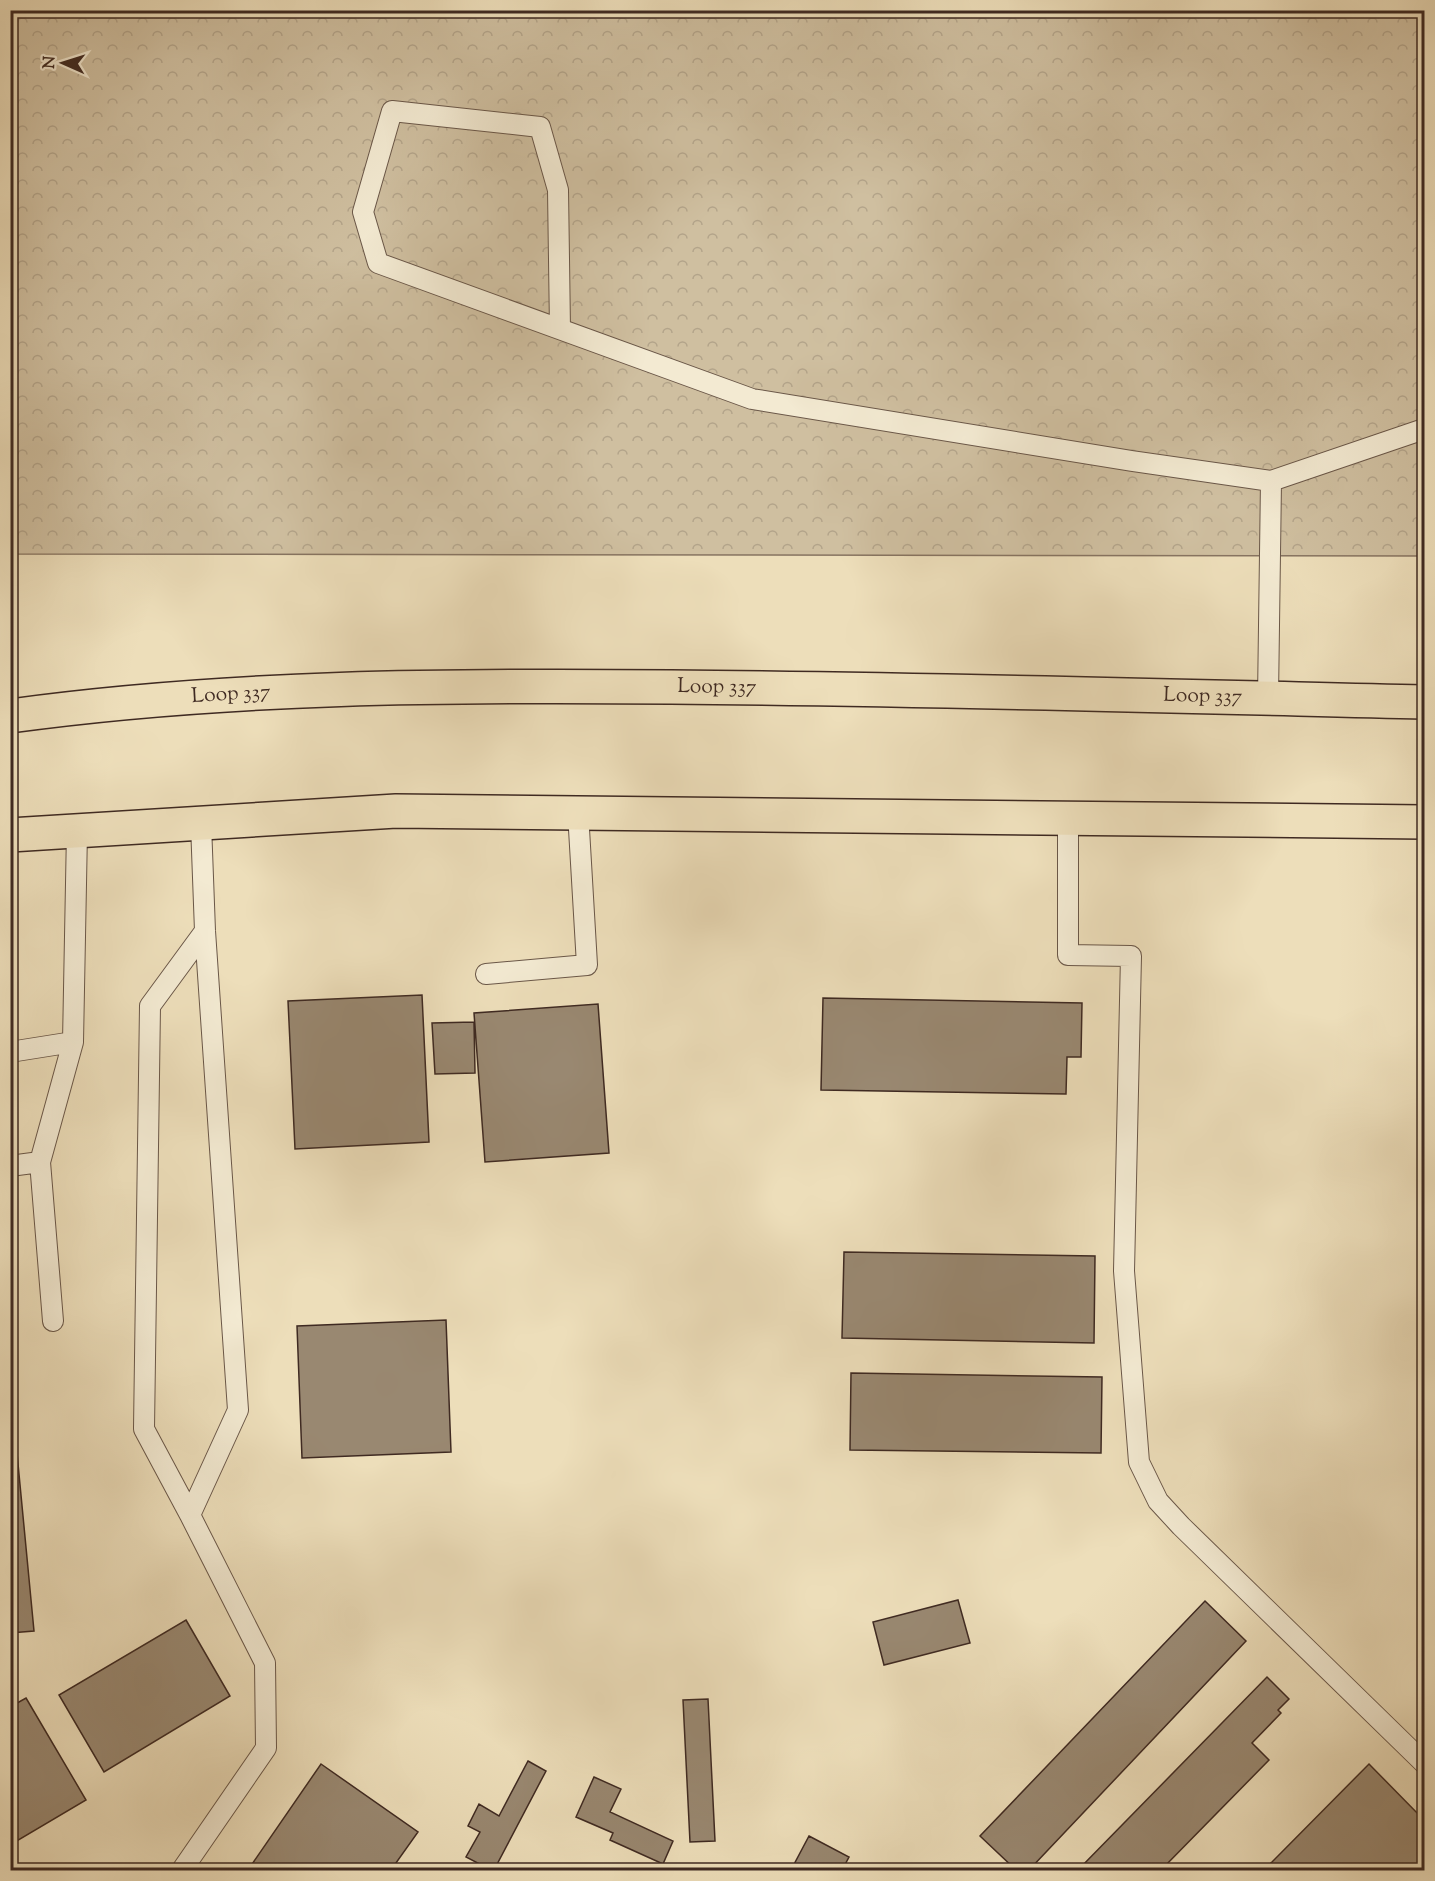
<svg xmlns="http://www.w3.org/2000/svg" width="1435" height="1881" viewBox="0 0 1435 1881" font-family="'Sorts Mill Goudy',serif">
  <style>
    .forest { fill: url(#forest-crowns); stroke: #877461; stroke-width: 1.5 }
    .building { fill: #998871; stroke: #3f2a22; stroke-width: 1.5 }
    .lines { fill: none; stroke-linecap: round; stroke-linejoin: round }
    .service-casing { stroke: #6a5748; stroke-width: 22 }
    .primary-casing { stroke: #3f2a22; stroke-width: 36 }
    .service { stroke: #f3ead2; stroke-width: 20 }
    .primary { stroke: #eddeba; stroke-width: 33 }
    .labels { text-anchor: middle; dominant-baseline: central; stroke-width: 4.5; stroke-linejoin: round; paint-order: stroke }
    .street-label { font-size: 21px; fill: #3f2a22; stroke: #f3ead2 }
  </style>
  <defs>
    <pattern id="forest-crowns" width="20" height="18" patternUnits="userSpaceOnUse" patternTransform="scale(1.5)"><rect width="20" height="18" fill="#cfbfa0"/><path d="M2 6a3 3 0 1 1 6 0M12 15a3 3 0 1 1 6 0" fill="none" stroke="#b3a48a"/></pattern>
  </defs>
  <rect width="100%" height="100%" fill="#eddeba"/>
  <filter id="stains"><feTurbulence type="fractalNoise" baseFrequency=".00333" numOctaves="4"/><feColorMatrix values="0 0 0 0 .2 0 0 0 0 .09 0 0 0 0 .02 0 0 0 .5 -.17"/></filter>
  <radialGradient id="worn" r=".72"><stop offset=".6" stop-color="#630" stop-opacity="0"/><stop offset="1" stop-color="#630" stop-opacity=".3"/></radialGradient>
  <!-- forest -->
  <path class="forest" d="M 11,11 L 1424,11 L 1424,556 L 11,554 Z"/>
  <!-- building -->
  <path class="building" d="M 422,995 L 429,1142 L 295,1149 L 288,1001 Z
    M 823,998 L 1082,1003 L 1081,1057 L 1067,1057 L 1066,1094 L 821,1090 Z
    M 598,1004 L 609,1153 L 485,1162 L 474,1013 Z
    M 474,1022 L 475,1073 L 435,1074 L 432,1023 Z
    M 844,1252 L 1095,1256 L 1094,1343 L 842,1338 Z
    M 446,1320 L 451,1452 L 302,1458 L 297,1326 Z
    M 851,1373 L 1102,1377 L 1101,1453 L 850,1450 Z
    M 10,1380 L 34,1631 L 10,1633 Z
    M 958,1600 L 970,1643 L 884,1665 L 873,1622 Z
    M 1205,1601 L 1246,1641 L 1029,1870 L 1016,1870 L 980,1836 Z
    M 186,1620 L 230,1696 L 104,1772 L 59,1695 Z
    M 1267,1677 L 1289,1699 L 1278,1710 L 1281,1713 L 1252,1743 L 1269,1760 L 1161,1870 L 1078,1870 Z
    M 26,1698 L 86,1800 L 10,1845 L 10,1707 Z
    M 708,1699 L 715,1841 L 690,1842 L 683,1700 Z
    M 528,1761 L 546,1771 L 494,1870 L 491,1870 L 466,1857 L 480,1832 L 468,1826 L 479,1804 L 499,1816 Z
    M 321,1764 L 418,1832 L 391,1870 L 248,1870 Z
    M 1369,1764 L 1424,1820 L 1424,1857 L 1411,1870 L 1264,1870 Z
    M 594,1777 L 621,1789 L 610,1812 L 673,1841 L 663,1864 L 610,1840 L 613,1833 L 576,1817 Z
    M 809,1836 L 849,1857 L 842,1870 L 791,1870 Z"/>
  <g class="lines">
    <defs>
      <path id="service" d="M 560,329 L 558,190 L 540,127 L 392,111 L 363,212 L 378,263 L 752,399 L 1132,461 L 1271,481 L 1424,429
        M 1268,698 L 1271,481
        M 1068,817 L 1068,955 L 1131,956 L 1124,1271 L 1139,1462 L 1158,1501 L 1181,1526 L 1424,1763
        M 201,824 L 205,931 L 238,1410 L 190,1515 L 144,1429 L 150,1006 L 205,931
        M 486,974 L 587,965 L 578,812
        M 10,1052 L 73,1042
        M 10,1166 L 40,1162
        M 53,1321 L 40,1162 L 73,1042 L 77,831
        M 182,1870 L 266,1748 L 265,1663 L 190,1515"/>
      <g id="primary">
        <path id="s1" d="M 10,716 C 229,686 451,685 671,687 C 922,689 1173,696 1424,702"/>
        <path d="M 10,835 L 396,811 L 1424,822"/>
      </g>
    </defs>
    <!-- service casing -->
    <use href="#service" class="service-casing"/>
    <!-- primary casing -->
    <use href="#primary" class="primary-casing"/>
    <!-- service -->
    <use href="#service" class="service"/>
    <!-- primary -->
    <use href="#primary" class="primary"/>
  </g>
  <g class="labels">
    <!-- street labels -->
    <g class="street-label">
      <text stroke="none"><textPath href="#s1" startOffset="708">Loop 337</textPath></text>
      <text stroke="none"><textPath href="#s1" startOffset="222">Loop 337</textPath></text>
      <text stroke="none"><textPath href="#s1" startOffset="1194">Loop 337</textPath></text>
    </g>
  </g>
  <!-- margin -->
  <rect width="1435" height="1881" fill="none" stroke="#eddeba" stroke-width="36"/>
  <rect x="12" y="12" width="1411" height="1857" fill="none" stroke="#3f2a22" stroke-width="3"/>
  <rect x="18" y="18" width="1399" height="1845" fill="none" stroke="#3f2a22" stroke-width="1.5"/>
  <!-- north arrow -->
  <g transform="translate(63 63) rotate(273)" stroke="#f3ead2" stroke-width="4.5" paint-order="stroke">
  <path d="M0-4.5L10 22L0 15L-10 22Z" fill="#3f2a22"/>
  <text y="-9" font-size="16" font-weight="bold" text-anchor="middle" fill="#3f2a22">N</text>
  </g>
  <rect width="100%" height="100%" filter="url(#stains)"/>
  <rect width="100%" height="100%" fill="url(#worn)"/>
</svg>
